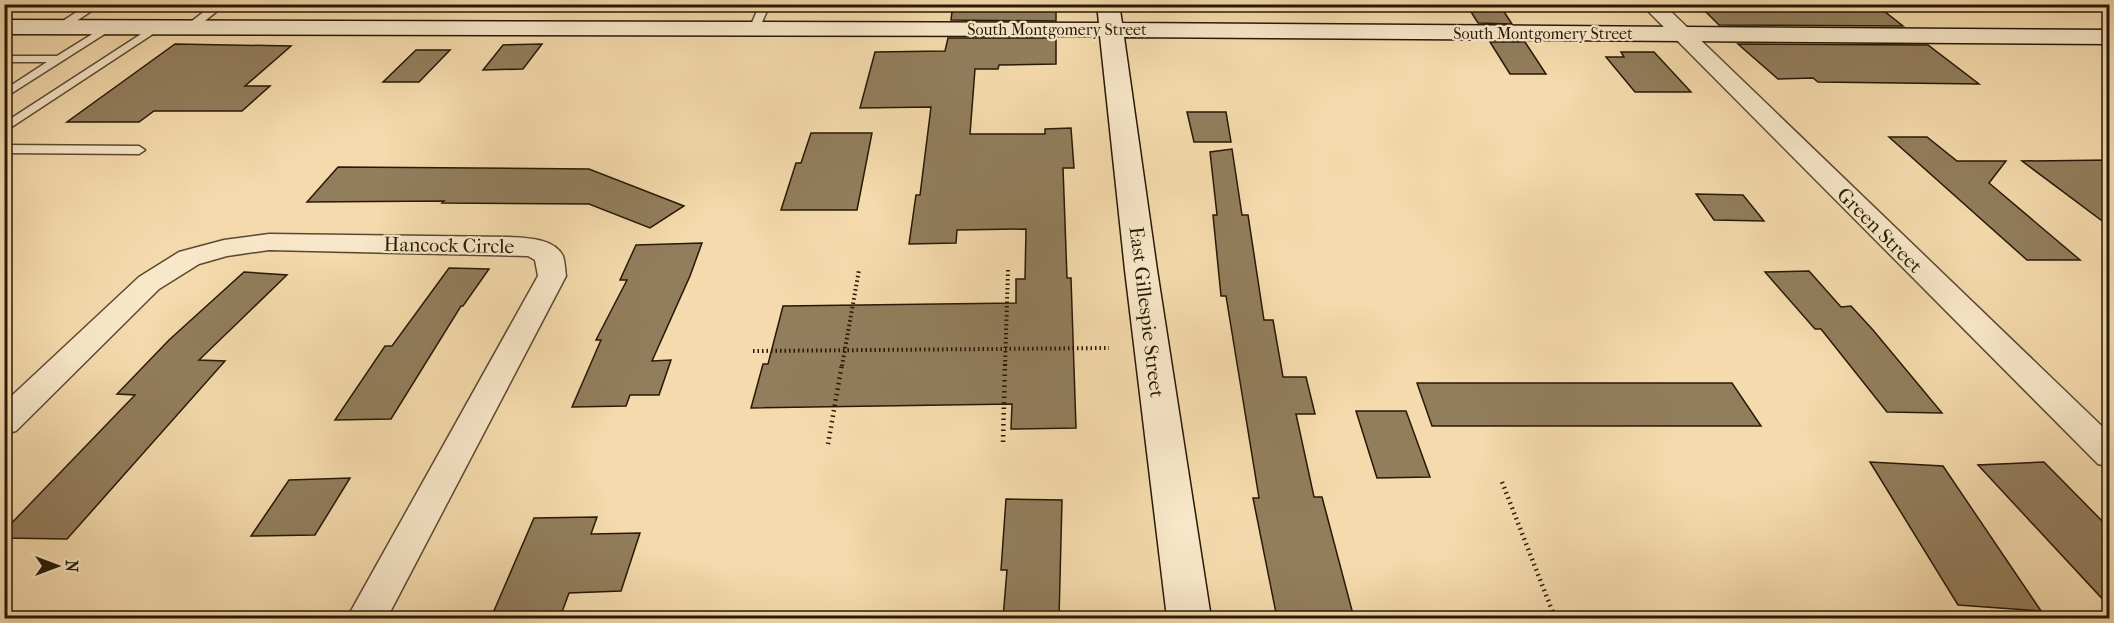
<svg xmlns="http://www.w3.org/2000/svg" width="2114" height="623" font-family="'IM FELL French Canon',serif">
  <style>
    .building { fill: #927d5c; stroke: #271906; stroke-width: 1.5 }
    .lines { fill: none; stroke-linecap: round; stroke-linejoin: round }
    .lane-casing { stroke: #5a4930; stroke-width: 3 }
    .street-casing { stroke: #5a4930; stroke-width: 3 }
    .secondary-casing { stroke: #271906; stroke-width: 3 }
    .path-far1 { stroke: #271906; stroke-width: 4; stroke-dasharray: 1.5 3; stroke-linecap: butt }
    .path { stroke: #271906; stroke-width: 4.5; stroke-dasharray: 1.5 4; stroke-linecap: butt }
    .lane { fill: #f8e7c9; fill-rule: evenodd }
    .street { fill: #f8e7c9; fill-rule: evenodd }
    .secondary { fill: #f8e7c9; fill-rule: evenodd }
    .labels { text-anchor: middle; stroke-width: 4.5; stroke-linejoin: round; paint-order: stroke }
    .far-street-label { font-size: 16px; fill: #271906; stroke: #f8e7c9 }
    .street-label { font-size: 20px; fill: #271906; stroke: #f8e7c9 }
  </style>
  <rect width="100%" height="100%" fill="#f4daac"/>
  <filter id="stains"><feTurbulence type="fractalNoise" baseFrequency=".00333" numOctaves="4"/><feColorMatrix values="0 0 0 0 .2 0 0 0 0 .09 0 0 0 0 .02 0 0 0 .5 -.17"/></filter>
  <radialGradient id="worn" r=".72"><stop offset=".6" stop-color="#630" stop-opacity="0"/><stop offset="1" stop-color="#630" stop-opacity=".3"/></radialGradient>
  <g class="building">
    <polygon points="953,4 1056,4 1056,21 951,20"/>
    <polygon points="1466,4 1499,4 1512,24 1478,23"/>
    <polygon points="1698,4 1875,4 1903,26 1719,25"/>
    <polygon points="948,38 1056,38 1056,64 999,65 998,69 975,69 970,134 1045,134 1045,129 1071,128 1074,168 1063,168 1067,278 1071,278 1076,428 1011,429 1012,404 751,408 763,364 768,364 783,306 1016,303 1016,279 1025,279 1026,229 957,230 956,243 909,244 916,195 920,195 931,107 860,108 875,52 945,51"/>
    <polygon points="1490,42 1525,42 1546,74 1510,74"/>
    <polygon points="175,44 291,46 245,86 270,86 242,111 154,111 139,122 67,122"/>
    <polygon points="542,44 523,69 483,70 503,45"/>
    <polygon points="1738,44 1928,45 1979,84 1818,82 1813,78 1778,79"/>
    <polygon points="416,50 450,50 419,82 383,82"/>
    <polygon points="1621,52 1654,52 1691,92 1635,92 1606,57 1624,57"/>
    <polygon points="1187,112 1226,112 1231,142 1194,142"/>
    <polygon points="811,133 872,133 857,210 781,210 796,163 801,163"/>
    <polygon points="1889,137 1927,137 1957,161 2006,161 1989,183 2080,260 2027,260"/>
    <polygon points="1232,149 1242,215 1248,215 1264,320 1273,320 1283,377 1306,377 1315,414 1296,414 1314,497 1322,497 1354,618 1277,618 1253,498 1259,498 1226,296 1221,296 1213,215 1217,215 1210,152"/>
    <polygon points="2109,160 2109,226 2022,161"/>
    <polygon points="338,167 589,169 684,206 650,228 589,204 442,203 444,201 307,202"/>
    <polygon points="1696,194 1743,195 1764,221 1714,220"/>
    <polygon points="702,243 690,276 652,361 671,360 659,395 630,395 626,406 572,407 601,340 596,340 627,280 620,280 636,245"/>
    <polygon points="449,268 489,269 463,306 461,306 391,419 335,420 385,346 392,346"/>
    <polygon points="1809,271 1841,307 1851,306 1873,330 1942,413 1887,412 1821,329 1815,329 1765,272"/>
    <polygon points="244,272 287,275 199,360 225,361 67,539 4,538 4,531 135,395 117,394 169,340"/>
    <polygon points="1417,383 1732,383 1761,426 1432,426"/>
    <polygon points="1356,411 1406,411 1430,477 1377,478"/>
    <polygon points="1870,462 1943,466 2041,611 1958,605"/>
    <polygon points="2044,462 2109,528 2109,606 1978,465"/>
    <polygon points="350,478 315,535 251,536 289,480"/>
    <polygon points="1006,499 1062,500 1059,618 1003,618 1007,570 1001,570"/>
    <polygon points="597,517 591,534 640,533 621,591 569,593 562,612 493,613 534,518"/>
  </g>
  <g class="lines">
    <defs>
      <g id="lane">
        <polygon points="89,4 102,4 66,28 58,28 58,24"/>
        <polygon points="214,4 226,4 196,28 188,28 188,24"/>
        <polygon points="760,4 770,4 759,29 751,29 750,27"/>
        <polygon points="110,23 115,26 114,28 4,98 4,90 47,62 4,62 4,56 57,56"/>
        <polygon points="158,23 163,26 162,28 4,132 4,123"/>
        <polygon points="4,145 139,146 145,150 139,154 4,153"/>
      </g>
      <g id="street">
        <polygon points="1641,4 1663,4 2110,434 2110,467 2098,464"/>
        <path d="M269,234L509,237C526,238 554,238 563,256C565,262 565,270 566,276L387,618H347L538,276L535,260L528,256L269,250L227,256L199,264L159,289L16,431L4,434V403L139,277L179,252L224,240Z"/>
      </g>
      <polygon id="secondary" points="1097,4 1119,4 1122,23 2110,30 2110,44 1124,37 1157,270 1211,618 1167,618 1125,270 1100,36 4,34 4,20 1099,23"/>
    </defs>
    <use href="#lane" class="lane-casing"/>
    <use href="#street" class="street-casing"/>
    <use href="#secondary" class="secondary-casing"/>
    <g class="path-far1">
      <polyline points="753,351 1109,348"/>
      <polyline points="842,366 859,270"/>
      <polyline points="1005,366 1008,270"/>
    </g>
    <g class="path">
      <polyline points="1003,442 1005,364"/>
      <polyline points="828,444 842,364"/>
      <polyline points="1502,482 1555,618"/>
    </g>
    <use href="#lane" class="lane"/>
    <use href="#street" class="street"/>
    <use href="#secondary" class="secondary"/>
  </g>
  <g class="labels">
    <g class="far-street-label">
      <text x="1057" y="35">South Montgomery Street</text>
      <text x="1543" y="39">South Montgomery Street</text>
    </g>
    <g class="street-label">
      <text transform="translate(1880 230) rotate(45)" y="7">Green Street</text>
      <text transform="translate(449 245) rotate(1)" y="7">Hancock Circle</text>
      <text transform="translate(1147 312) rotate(83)" y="7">East Gillespie Street</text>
    </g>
  </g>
  <rect width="2114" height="623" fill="none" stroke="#f4daac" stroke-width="24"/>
  <rect x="6" y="6" width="2102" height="611" fill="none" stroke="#271906" stroke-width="3"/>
  <rect x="12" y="12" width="2090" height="599" fill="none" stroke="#271906" stroke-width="1.5"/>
  <g transform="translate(57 566) rotate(90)" stroke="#f8e7c9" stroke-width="4.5" paint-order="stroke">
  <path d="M0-4.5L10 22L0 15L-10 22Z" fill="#271906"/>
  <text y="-9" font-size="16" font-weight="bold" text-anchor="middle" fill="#271906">N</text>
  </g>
  <rect width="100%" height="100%" filter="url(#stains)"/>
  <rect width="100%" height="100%" fill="url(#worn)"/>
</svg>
